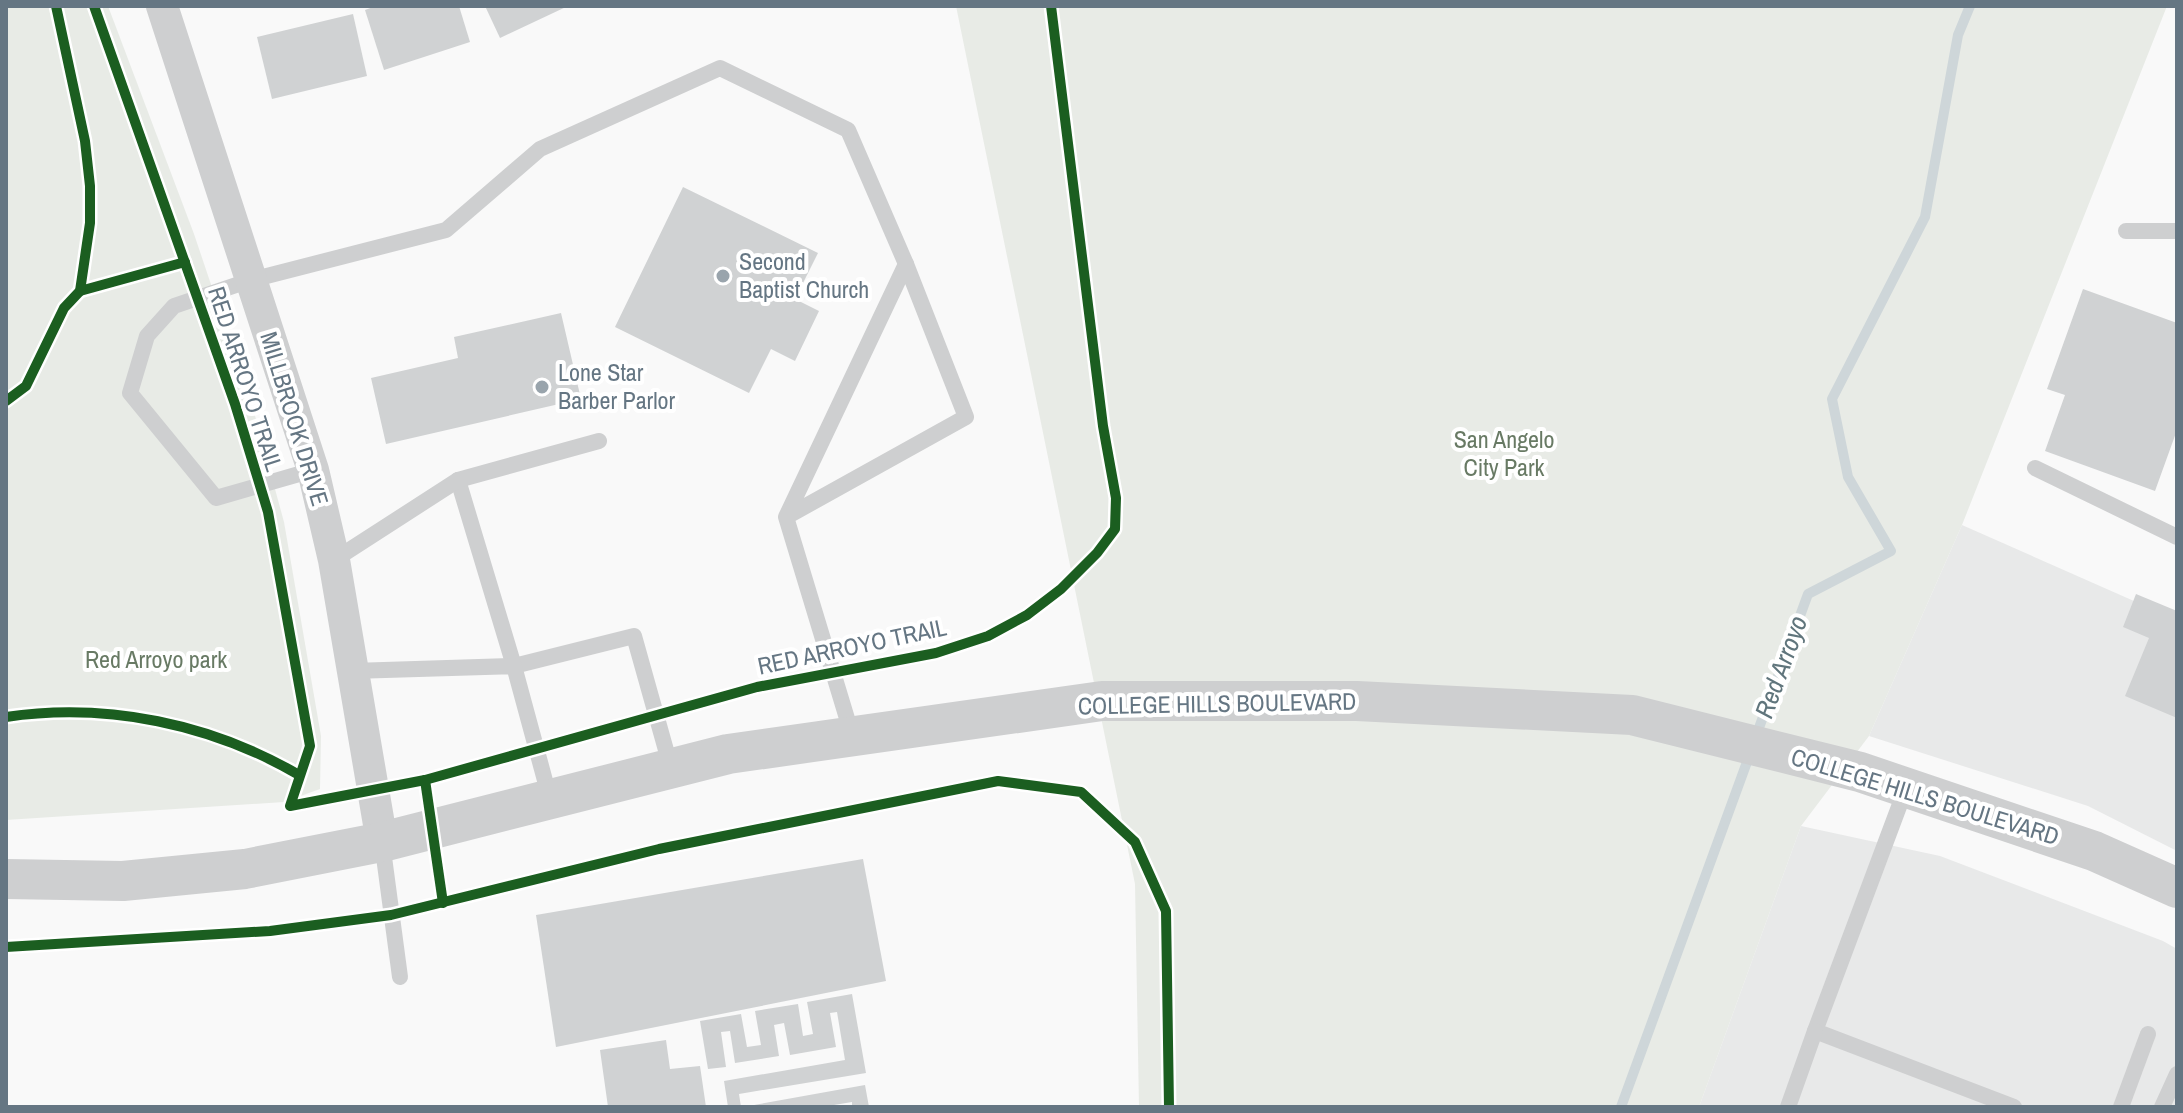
<svg xmlns="http://www.w3.org/2000/svg" width="2183" height="1113" font-family="'Archivo Narrow',sans-serif">
  <style>
    .built { fill: #e8e9e9 }
    .green { fill: #e8ebe6 }
    .lines { fill: none; stroke-linecap: round; stroke-linejoin: round }
    .stream { stroke: #ced6d9; stroke-width: 10 }
    .building { fill: #d0d2d3 }
    .service { stroke: #cecfd0; stroke-width: 16 }
    .minor { stroke: #cecfd0; stroke-width: 32 }
    .tertiary { stroke: #cecfd0; stroke-width: 40 }
    .cycleway-casing { stroke: #fff; stroke-width: 15 }
    .cycleway { stroke: #1b5e20; stroke-width: 10 }
    .poi-dot { fill: #99a4ac; stroke: #fff; stroke-width: 3 }
    .labels { text-anchor: middle; stroke-width: 8; stroke-linejoin: round; paint-order: stroke }
    .poi-label { font-size: 24px; fill: #657683; stroke: #fff; text-anchor: start }
    .street-label { font-size: 24px; fill: #657683; stroke: #fff }
    .park-label { font-size: 24px; fill: #687a64; stroke: #fff }
    .water-label { font-size: 26px; font-style: italic; fill: #60757c; stroke: #fff }
  </style>
  <rect width="100%" height="100%" fill="#f9f9f9"/>
  <g class="built">
    <polygon points="1962,525 2177,620 2177,851 2088,806 1869,736"/>
    <polygon points="1801,826 1940,856 2163,941 2177,949 2177,1107 1699,1107"/>
  </g>
  <g class="green">
    <polygon points="6,6 108,6 194,234 254,412 284,522 321,736 320,789 284,802 6,820"/>
    <polygon points="956,6 2167,6 1962,525 1869,736 1801,826 1699,1107 1139,1107 1135,884"/>
  </g>
  <g class="lines">
    <g class="stream">
      <polyline points="1756,736 1808,594 1891,551 1848,477 1832,399 1925,217 1958,35 1970,6"/>
      <polyline points="1621,1107 1751,751"/>
    </g>
  </g>
  <g class="building">
    <polygon points="376,6 459,6 470,42 384,70 365,10"/>
    <polygon points="485,6 568,6 500,38"/>
    <polygon points="353,14 367,76 272,99 257,37"/>
    <polygon points="683,187 818,253 795,299 819,311 795,361 771,349 749,393 615,327"/>
    <polygon points="2083,289 2177,323 2177,430 2155,491 2045,451 2065,395 2047,389"/>
    <polygon points="561,313 581,399 386,444 371,378 458,358 454,337"/>
    <polygon points="2136,594 2177,611 2177,718 2125,696 2149,638 2123,627"/>
    <polygon points="863,859 886,981 556,1047 536,915"/>
    <polygon points="852,994 866,1073 739,1094 741,1107 728,1107 724,1081 845,1060 837,1012 830,1013 836,1047 790,1055 784,1023 774,1025 779,1056 735,1063 730,1031 721,1032 726,1067 708,1069 700,1021 741,1014 747,1047 761,1045 755,1011 798,1004 803,1036 813,1034 807,1002"/>
    <polygon points="666,1040 670,1069 700,1066 706,1107 608,1107 600,1050"/>
    <polygon points="865,1085 869,1107 852,1107 852,1102 822,1107 743,1107"/>
  </g>
  <g class="lines">
    <g class="service">
      <polyline points="2126,231 2177,231"/>
      <polyline points="2035,468 2177,537"/>
      <polyline points="313,470 216,498 130,393 147,336 174,306 251,280 446,230 540,149 720,68 848,130 906,264"/>
      <polyline points="458,480 514,666 634,636 671,768"/>
      <polyline points="786,517 906,264 966,417 786,517 852,735"/>
      <polyline points="334,560 458,480 599,441"/>
      <polyline points="352,671 514,666 550,799"/>
      <polyline points="1906,788 1815,1031 2014,1107"/>
      <polyline points="382,842 400,977"/>
      <polyline points="1788,1107 1815,1031"/>
      <polyline points="2121,1107 2148,1034"/>
      <polyline points="2162,1107 2177,1074"/>
    </g>
    <polyline class="minor" points="162,6 313,470 334,560 382,842"/>
    <polyline class="tertiary" points="6,879 123,881 245,869 382,842 728,754 1102,701 1357,701 1632,715 1860,772 2094,851 2177,888"/>
    <defs>
      <g id="cycleway">
        <polyline points="94,6 235,404 268,512 310,746 290,806 425,780 757,687 936,653 988,636 1027,615 1061,589 1097,553 1115,529 1116,498 1103,426 1051,6"/>
        <polyline points="80,291 185,262"/>
        <polyline points="6,401 26,386 64,308 80,291 90,223 90,186 85,141 56,6"/>
        <path d="M6,717C107,702 212,724 299,775"/>
        <polyline points="425,780 443,903"/>
        <polyline points="6,947 270,931 391,915 659,849 998,781 1081,792 1135,842 1166,911 1169,1107"/>
      </g>
    </defs>
    <use href="#cycleway" class="cycleway-casing"/>
    <use href="#cycleway" class="cycleway"/>
  </g>
  <g class="poi-dot">
    <circle cx="723" cy="276" r="8"/>
    <circle cx="542" cy="387" r="8"/>
  </g>
  <g class="labels">
    <g class="poi-label">
      <text x="739" y="270">Second<tspan x="739" dy="28">Baptist Church</tspan></text>
      <text x="558" y="381">Lone Star<tspan x="558" dy="28">Barber Parlor</tspan></text>
    </g>
    <g class="street-label">
      <text transform="translate(245 379) rotate(72)" y="8">RED ARROYO TRAIL</text>
      <text transform="translate(294 419) rotate(73)" y="8">MILLBROOK DRIVE</text>
      <text transform="translate(852 647) rotate(-12)" y="8">RED ARROYO TRAIL</text>
      <text transform="translate(1217 704) rotate(-1)" y="8">COLLEGE HILLS BOULEVARD</text>
      <text transform="translate(1925 797) rotate(17)" y="8">COLLEGE HILLS BOULEVARD</text>
    </g>
    <g class="park-label">
      <text x="1504" y="448">San Angelo<tspan x="1504" dy="28">City Park</tspan></text>
      <text x="156" y="668">Red Arroyo park</text>
    </g>
    <g class="water-label">
      <text transform="translate(1781 667) rotate(-70)" y="9">Red Arroyo</text>
    </g>
  </g>
  <rect width="2183" height="1113" fill="none" stroke="#657683" stroke-width="16"/>
</svg>
